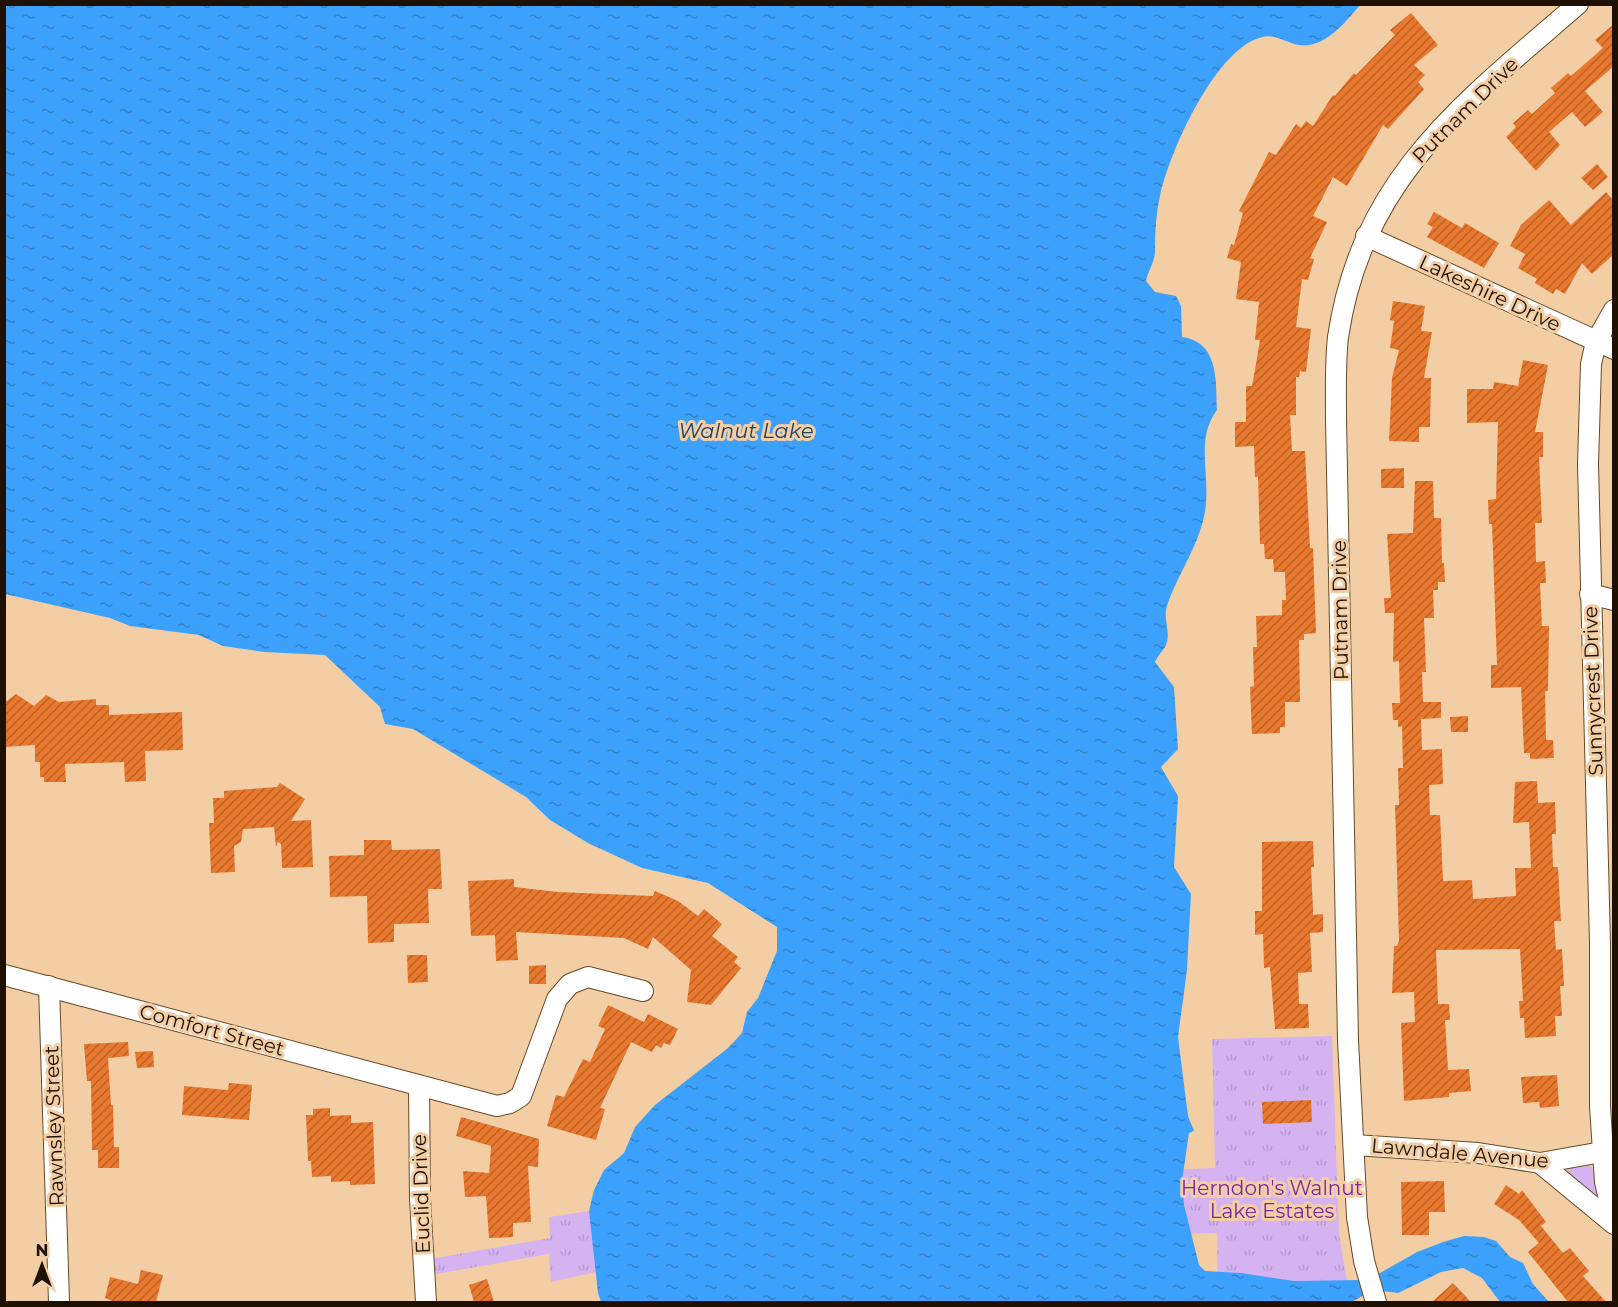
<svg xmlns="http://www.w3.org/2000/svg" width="1618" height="1307" font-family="Montserrat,sans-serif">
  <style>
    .grass { fill: #d5b3f1 }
    .park { fill: url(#park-tufts) }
    .water { fill: url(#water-ripples) }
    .building { fill: url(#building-hatch) }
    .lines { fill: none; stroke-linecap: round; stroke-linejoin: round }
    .minor-casing { stroke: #694a25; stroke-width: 22 }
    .minor { stroke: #fff; stroke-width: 20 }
    .labels { text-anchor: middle; stroke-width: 6; stroke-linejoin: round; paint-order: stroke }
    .street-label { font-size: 20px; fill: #1e1103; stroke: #f3cea5 }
    .park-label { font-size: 20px; fill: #7727a5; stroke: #f3cea5 }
    .water-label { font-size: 21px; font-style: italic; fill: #20466b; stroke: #f3cea5 }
  </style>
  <defs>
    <pattern id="park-tufts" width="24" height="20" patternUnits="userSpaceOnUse" patternTransform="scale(1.5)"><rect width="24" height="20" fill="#d5b3f1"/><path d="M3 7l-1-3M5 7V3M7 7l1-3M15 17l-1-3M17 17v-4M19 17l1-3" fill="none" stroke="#b699cd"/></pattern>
    <pattern id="water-ripples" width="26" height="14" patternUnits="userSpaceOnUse" patternTransform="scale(1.5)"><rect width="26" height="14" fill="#3ca1fc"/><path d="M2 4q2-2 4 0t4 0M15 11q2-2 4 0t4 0" fill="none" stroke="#3282ca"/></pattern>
    <pattern id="building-hatch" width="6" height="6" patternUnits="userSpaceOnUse" patternTransform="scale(1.5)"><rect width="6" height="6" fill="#e9782f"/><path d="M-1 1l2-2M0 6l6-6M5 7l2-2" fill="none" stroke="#bc6126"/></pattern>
  </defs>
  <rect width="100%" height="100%" fill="#f3cea5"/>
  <polygon class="grass" points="1589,1166 1592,1167 1598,1198 1566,1173 1567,1169"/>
  <g class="park">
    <polygon points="1332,1036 1339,1235 1349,1292 1218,1302 1217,1233 1136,1235 1135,1171 1215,1168 1212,1039"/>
    <polygon points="589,1211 596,1272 551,1282 549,1254 431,1275 430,1259 550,1238 549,1217"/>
  </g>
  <path class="water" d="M4,5H1360C1344,24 1322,52 1294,44C1281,40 1273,33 1259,38C1214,52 1169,153 1160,196C1156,214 1155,232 1155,251C1155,261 1148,271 1146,281L1155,292L1176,296L1181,306L1182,337C1219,342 1216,381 1217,410C1196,438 1209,470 1206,503C1203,541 1179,570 1167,606C1163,618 1170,630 1167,642C1165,650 1158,654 1155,662L1174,687L1178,749L1161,767L1178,796L1174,867L1191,894L1187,970L1178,1037L1188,1116L1194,1131L1189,1133L1182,1181L1184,1205L1199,1265L1205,1271L1241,1273L1294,1281L1360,1280L1373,1277L1417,1252L1443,1242L1464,1236L1484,1237L1496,1241L1510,1257L1523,1263L1533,1284L1549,1302H1500L1482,1278L1463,1268L1441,1272L1398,1293L1382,1291L1364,1295L1352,1302H601L598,1293L589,1211L594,1190L604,1170L624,1153L635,1127L655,1105L728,1048L742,1033L747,1012L758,998L777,951V927L708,883L642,868L588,843L550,820L526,797L413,729L385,724L380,707L325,655L264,652L223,646L199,635L130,626L110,618L5,594Z"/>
  <g class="building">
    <polygon points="1411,13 1438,45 1414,65 1425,75 1418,82 1424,89 1388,129 1383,125 1347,186 1333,177 1313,216 1327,222 1310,258 1314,259 1308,280 1302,279 1296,327 1311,329 1306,372 1300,371 1299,377 1296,377 1296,415 1290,415 1292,451 1305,451 1310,548 1313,548 1316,633 1304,634 1304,640 1299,640 1300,702 1285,702 1285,727 1280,727 1280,733 1252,734 1250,687 1254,686 1253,647 1257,647 1256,616 1282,615 1282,600 1286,600 1285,572 1274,572 1273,559 1265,559 1264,544 1260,544 1258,477 1255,477 1254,446 1235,447 1235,422 1246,422 1246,386 1252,386 1256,364 1260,340 1255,340 1259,302 1236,299 1241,262 1227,258 1231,244 1234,245 1243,213 1239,211 1269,152 1276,155 1296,124 1301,128 1306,121 1313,126 1333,95 1335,96 1354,73 1356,75 1395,35 1390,30"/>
    <polygon points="1614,24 1614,66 1585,91 1603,112 1585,127 1572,112 1549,132 1560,145 1536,171 1506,137 1516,127 1513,123 1528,110 1532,114 1555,93 1551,88 1568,73 1571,76 1603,48 1595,40"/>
    <polygon points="1597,164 1608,177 1593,190 1581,178"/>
    <polygon points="1606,192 1614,201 1614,254 1592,274 1582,263 1565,294 1556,289 1553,294 1535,283 1537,279 1518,268 1525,254 1510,246 1521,225 1549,200 1571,225"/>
    <polygon points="1434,212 1462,228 1465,223 1499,243 1484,268 1427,237 1433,227 1427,224"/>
    <polygon points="1393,301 1425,306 1421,331 1432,332 1424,378 1431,378 1430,427 1419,427 1419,442 1389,441 1392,378 1399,350 1390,348 1394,321 1390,320"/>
    <polygon points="1523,360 1548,365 1535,432 1543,432 1543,457 1539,457 1542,523 1535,523 1536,562 1545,561 1546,583 1540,583 1542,626 1549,626 1548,691 1545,691 1546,740 1553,740 1554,758 1530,759 1530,753 1524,753 1521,687 1491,688 1491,665 1497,665 1492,524 1489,524 1488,500 1496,499 1498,422 1467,423 1467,389 1493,389 1494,382 1518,386"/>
    <polygon points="1404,468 1404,488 1381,488 1381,469"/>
    <polygon points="1415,481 1433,481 1434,518 1441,518 1442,563 1444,563 1445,582 1438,582 1438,590 1433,590 1434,618 1424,618 1426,672 1422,672 1423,702 1441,702 1441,718 1421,719 1422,750 1442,749 1443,784 1429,785 1430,815 1440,815 1443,881 1472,880 1473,899 1516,896 1515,868 1531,868 1529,822 1513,823 1515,782 1537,781 1538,803 1555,802 1556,834 1552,834 1553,867 1558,867 1561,921 1554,921 1556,950 1562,949 1564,986 1560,986 1562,1016 1555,1016 1556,1036 1525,1038 1524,1018 1520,1018 1519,1001 1523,1001 1520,949 1436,950 1438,1004 1449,1004 1450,1020 1445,1020 1448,1070 1469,1069 1471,1091 1449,1093 1449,1097 1404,1101 1401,1023 1415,1022 1414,992 1392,993 1394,946 1397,946 1399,941 1395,805 1399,805 1398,768 1403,768 1402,726 1398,727 1398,720 1393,720 1392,703 1400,703 1399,661 1393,662 1394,613 1385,613 1384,598 1391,598 1387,534 1413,533"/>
    <polygon points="16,694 34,706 46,695 59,702 96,699 96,705 109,705 109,715 182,712 183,750 145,751 146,781 125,782 124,762 65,764 66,782 44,782 44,777 40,777 40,762 35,762 35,745 4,747 4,703"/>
    <polygon points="1468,716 1468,732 1451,732 1450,717"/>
    <polygon points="280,783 305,799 291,821 311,820 313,867 282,868 281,844 278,842 276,847 274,827 243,829 241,842 234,846 235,872 211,873 209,823 214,823 213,798 224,798 224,791 277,787"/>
    <polygon points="364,840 391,840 392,850 440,849 442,889 428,889 429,923 394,924 394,942 368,943 367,896 330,897 329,856 364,855"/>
    <polygon points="1313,841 1314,867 1311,867 1313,909 1313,915 1323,914 1323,932 1310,933 1312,972 1298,973 1299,1004 1308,1004 1309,1028 1275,1029 1270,967 1264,968 1263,934 1255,935 1255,911 1262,911 1262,842"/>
    <polygon points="514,879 514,887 558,892 653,896 655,891 678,901 698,916 704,909 722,924 712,936 738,957 734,962 741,968 711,1005 687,1002 691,970 653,937 648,949 624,938 516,932 518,960 496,961 495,935 471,936 468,881"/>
    <polygon points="407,955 427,955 428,982 408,983"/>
    <polygon points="546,965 546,984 529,984 529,966"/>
    <polygon points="608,1005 644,1022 648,1014 678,1029 670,1045 664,1043 661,1048 656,1045 652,1052 631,1042 600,1108 605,1109 596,1140 547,1126 556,1095 564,1097 583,1059 590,1062 605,1029 598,1026"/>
    <polygon points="128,1042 129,1056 108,1058 111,1105 113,1105 114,1147 119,1147 119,1168 98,1168 98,1150 92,1150 91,1081 87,1081 84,1044"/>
    <polygon points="153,1051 154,1067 137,1068 135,1052"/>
    <polygon points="1557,1075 1559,1106 1540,1108 1539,1102 1523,1103 1521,1077"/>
    <polygon points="229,1083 252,1085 249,1120 182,1115 184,1086 228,1090"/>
    <polygon points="1311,1100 1312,1122 1263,1124 1262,1102"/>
    <polygon points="330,1108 330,1116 351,1115 351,1123 373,1122 375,1184 350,1185 350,1181 331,1182 331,1176 312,1177 311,1161 308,1161 306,1115 313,1115 313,1109"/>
    <polygon points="461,1117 539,1139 538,1167 528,1166 531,1222 513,1223 513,1237 489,1238 486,1196 465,1197 463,1171 489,1173 491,1146 456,1136"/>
    <polygon points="1444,1181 1445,1212 1429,1212 1429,1235 1402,1235 1401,1182"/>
    <polygon points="1506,1185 1519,1194 1522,1190 1546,1222 1541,1226 1563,1253 1570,1248 1589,1271 1583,1276 1606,1302 1568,1302 1528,1252 1539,1243 1519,1220 1494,1204"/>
    <polygon points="141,1270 163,1275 156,1302 115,1302 105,1298 110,1277 138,1284"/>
    <polygon points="487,1279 494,1302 474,1302 469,1285"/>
    <polygon points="1453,1283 1471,1302 1432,1302"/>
  </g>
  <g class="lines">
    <defs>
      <g id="minor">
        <polyline points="1366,236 1614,349"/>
        <polyline points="1614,310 1596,342 1591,364 1588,464 1600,944 1600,1106 1605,1182 1614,1221"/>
        <polyline points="1590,594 1614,600"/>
        <polyline points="4,975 497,1106 510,1103 521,1096 557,999 570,984 588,977 643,991"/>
        <polyline points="49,986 59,1302"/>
        <polyline points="419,1086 420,1199 426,1302"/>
        <polyline points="1354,1145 1478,1153 1540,1163 1602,1152"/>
        <polyline points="1540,1163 1614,1224"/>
        <path d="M1376,1302L1364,1261L1357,1217L1348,1040L1336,419C1336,392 1335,364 1338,337C1362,177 1464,103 1578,4"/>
      </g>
    </defs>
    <use href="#minor" class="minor-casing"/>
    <use href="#minor" class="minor"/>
  </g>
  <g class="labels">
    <g class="street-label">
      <text transform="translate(1465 110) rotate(-45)" y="7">Putnam Drive</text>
      <text transform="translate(1490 293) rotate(25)" y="7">Lakeshire Drive</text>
      <text transform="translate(1340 610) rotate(-91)" y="7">Putnam Drive</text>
      <text transform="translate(1593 691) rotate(-92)" y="7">Sunnycrest Drive</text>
      <text transform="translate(212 1030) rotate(15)" y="7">Comfort Street</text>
      <text transform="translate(54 1126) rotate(-92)" y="7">Rawnsley Street</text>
      <text transform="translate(1460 1153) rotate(5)" y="7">Lawndale Avenue</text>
      <text transform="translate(421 1194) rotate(-92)" y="7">Euclid Drive</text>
    </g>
    <g class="park-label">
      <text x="1272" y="1195">Herndon's Walnut<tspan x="1272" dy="23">Lake Estates</tspan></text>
    </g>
    <g class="water-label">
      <text x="746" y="438">Walnut Lake</text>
    </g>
  </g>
  <rect width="1618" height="1307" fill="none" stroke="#1e1103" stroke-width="12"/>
  <g transform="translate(42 1265)" stroke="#f3cea5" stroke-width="4.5" paint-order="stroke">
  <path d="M0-4.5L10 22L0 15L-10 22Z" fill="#1e1103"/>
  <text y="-9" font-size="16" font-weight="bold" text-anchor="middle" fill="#1e1103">N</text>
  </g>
</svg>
